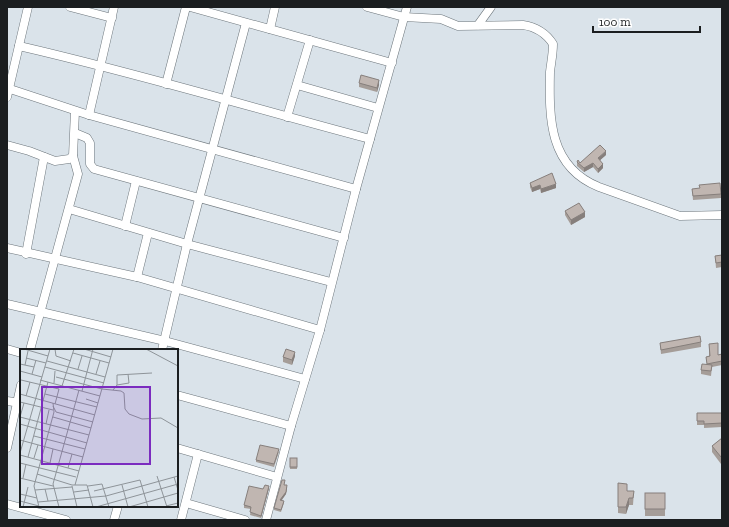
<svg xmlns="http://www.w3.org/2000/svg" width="729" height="527" font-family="'Zilla Slab',serif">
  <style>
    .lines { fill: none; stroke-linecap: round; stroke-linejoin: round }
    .street-casing { stroke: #6d767c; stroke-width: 9 }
    .street { stroke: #fff; stroke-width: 8 }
    .wall { fill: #a59d98 }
    .shaded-wall { fill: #867f7c }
    .building { fill: #c0b6b1; stroke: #867f7c }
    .inset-road { fill: none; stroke: #8e9499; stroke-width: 1 }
    .view { fill: #7b2cbf; fill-opacity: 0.15; stroke: #7b2cbf; stroke-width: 2 }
    .inset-edge { fill: none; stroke: #1b1e20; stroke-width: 2 }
  </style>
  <rect width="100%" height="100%" fill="#dae3ea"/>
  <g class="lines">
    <defs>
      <g id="street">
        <polyline points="70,7 112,18"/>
        <polyline points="190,7 392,63"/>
        <path d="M367,7L404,17L441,19L458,26L523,25C536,27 546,33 553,44C553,54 551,63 550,72C549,119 549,167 599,187L680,216L722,215"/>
        <polyline points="478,25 491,7"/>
        <polyline points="270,29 275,7"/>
        <path d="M19,46C137,73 253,108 370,139"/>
        <polyline points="166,84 186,7"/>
        <polyline points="297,85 378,108"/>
        <polyline points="7,88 89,115 356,189"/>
        <polyline points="7,97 28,7"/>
        <polyline points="89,115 114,7"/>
        <polyline points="287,117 310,40"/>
        <polyline points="75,133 87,138 90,143 90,164 94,169 344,238"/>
        <polyline points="7,145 29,151 55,161 69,159 73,156"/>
        <polyline points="69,209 187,244 331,282"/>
        <polyline points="125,226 136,181"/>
        <polyline points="7,248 137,277 320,330"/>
        <polyline points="26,254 44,157"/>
        <polyline points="137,277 148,233"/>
        <polyline points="7,304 165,341 305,379"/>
        <polyline points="7,349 21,353"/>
        <polyline points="30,350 78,174 73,156 75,111"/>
        <polyline points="162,350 187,244 246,23"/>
        <polyline points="177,395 291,426"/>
        <polyline points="7,401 21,403"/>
        <polyline points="7,448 21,385"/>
        <polyline points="177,448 277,477"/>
        <polyline points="186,503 245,520"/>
        <polyline points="7,504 66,520"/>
        <polyline points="114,520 118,506"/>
        <polyline points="181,520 198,454"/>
        <polyline points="266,520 291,426 320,330 356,189 407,7"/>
      </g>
    </defs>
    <use href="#street" class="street-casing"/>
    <use href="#street" class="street"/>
  </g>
  <g class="wall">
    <polygon points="359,83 379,85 377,92 359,87"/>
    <polygon points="606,155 600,160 603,168 598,173 593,167 584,172 577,166 577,162 580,163"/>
    <polygon points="530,183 556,188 541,193 540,189 532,192 530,187"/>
    <polygon points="692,189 721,194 721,198 693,200"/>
    <polygon points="565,211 585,217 571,225 565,215"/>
    <polygon points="722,255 722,267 716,268 715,256"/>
    <polygon points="701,342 701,347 661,354 660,343"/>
    <polygon points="709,344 718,355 722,354 722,365 712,367 711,376 701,374 701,370 707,364 706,357 709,356"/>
    <polygon points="295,356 292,365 283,362 283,357"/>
    <polygon points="697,413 722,413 722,427 704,428 704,425 697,425"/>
    <polygon points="722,438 721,464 712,452 712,446"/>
    <polygon points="279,452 274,467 256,462 256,460"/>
    <rect x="290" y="458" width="7" height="11"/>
    <polygon points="618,483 627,491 634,491 633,505 629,505 626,514 618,513"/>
    <polygon points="284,485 287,488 286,494 282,500 284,503 281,512 274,510 274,508"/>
    <polygon points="269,488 261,518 250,515 251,509 244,508 244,505 263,489"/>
    <rect x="645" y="493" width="20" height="23"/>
  </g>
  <g class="shaded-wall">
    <polygon points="379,80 379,85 377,92 377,88"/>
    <polygon points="606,151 606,155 598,162 598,158"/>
    <polygon points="593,163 593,167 584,172 584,168"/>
    <polygon points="603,164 603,168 598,173 598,169"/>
    <polygon points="556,184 556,188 541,193 541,189"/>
    <polygon points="540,185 540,189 532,192 532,188"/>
    <polygon points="585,212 585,217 571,225 571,220"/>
    <polygon points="295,352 295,356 292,365 292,360"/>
    <polygon points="287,485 286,494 280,502 280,500"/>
    <polygon points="269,486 269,488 261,518 261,516"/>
    <polygon points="629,498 629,505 626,514 626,507"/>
  </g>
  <g class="building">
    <polygon points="361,75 379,80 377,88 359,83"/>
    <polygon points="600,145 606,151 598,158 603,164 598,169 593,163 584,168 577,162 578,160 580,163"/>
    <polygon points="552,173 556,184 541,189 540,185 532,188 530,183"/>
    <polygon points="720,183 721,194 693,196 692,189 700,188 699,185"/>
    <polygon points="579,203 585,212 571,220 565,211"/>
    <polygon points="722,255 722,262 716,263 715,256"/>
    <polygon points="700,336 701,342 661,350 660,343"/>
    <polygon points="718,343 718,355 722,354 722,361 707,364 706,357 710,356 709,344"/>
    <polygon points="286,349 295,352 292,360 283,357"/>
    <polygon points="702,364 712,365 711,371 701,370"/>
    <polygon points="697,413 722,413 722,423 704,424 704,421 697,421"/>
    <polygon points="722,438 722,457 721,457 712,446"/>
    <polygon points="260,445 279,449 274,464 256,460"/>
    <rect x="290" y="458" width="7" height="9"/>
    <polygon points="282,480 285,480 284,485 287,485 286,492 280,500 284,501 281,510 274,508"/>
    <polygon points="618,483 627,484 627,491 634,491 633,498 629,498 626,507 618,507"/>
    <polygon points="265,485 269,486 261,516 250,512 251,507 244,505 249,486 263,489"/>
    <rect x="645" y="493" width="20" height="16"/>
  </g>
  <g transform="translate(20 349)">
    <rect width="158" height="158" fill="#dae3ea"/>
    <path class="inset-road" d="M4,0L28,7M35,0L36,7L51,12M64,0L91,8M126,0L158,17M53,4L89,14M6,9L26,14M27,12L85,28M0,15L14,18M5,16L8,2M25,18L84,34M58,20L62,7M0,22L22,28M12,25L16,11M76,25L80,12M36,28L82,40L101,42L104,44L105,60L109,65L122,70L141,69L158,79M1,31L39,40M20,31L80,47M34,34L35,22M97,36L109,34L108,25M42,37L54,0M93,41L97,36V26L132,24M62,42L73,0M0,45L75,66M25,45L77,58M6,47L10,33M66,50L78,54M0,53L33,61M35,55L39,40M33,57L36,63L73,73M0,68L69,86M0,68L4,54M33,68L71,79M0,75L67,94M26,75L29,61M14,87L65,100M0,91L63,108M0,104L30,0M0,106L59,122M8,108L28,33M14,109L18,96M0,114L56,128M30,114L33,100M48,119L52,105M17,125L52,136H67L73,158M137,127L147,158M154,128L158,141M0,129L33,137M3,129L6,115M55,136L93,0M102,136L108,158M52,137L57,158M68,137L82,135L89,158M25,140L28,152M15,141L52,138M74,142L120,131L128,158M54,143L69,141M0,145L17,149M0,152L19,157M18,153L86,147L158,127M146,157L158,154M3,158L8,138M19,158L14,137L34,63L33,54M39,158L33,135L59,41M76,158L158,135M109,158L158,144"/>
    <path class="view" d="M22,38H130V115H22Z"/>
    <rect width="158" height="158" class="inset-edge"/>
  </g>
  <rect width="729" height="527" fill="none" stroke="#1b1e20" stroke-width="16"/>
  <path d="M593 26v6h107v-6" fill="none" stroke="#1b1e20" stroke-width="2"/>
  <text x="599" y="26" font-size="12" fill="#1b1e20" stroke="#ffffff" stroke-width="3" paint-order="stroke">100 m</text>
</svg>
